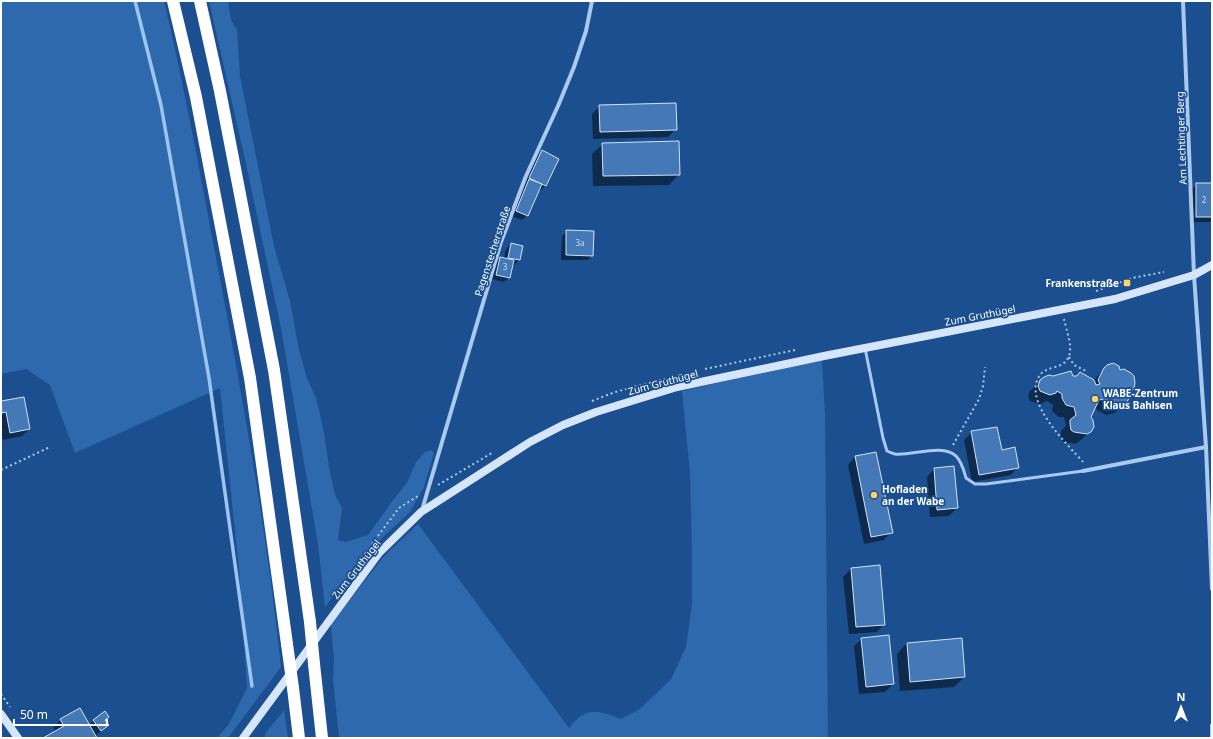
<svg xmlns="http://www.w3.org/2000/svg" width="1213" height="739" font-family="'Noto Sans',sans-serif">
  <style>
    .green { fill: #2e69ad }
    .shadow { fill: #0007 }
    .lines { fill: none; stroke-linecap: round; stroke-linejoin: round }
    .stream { stroke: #9cc4f0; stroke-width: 3.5 }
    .building { fill: #4478b7; stroke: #cfe3fa }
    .path { stroke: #a9c9ee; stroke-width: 2; stroke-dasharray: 2 3; stroke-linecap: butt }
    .lane { stroke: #a9c9ee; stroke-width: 3 }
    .street { stroke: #a9c9ee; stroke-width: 4 }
    .secondary { stroke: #d6e6fa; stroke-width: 8 }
    .highway { stroke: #fff; stroke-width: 12 }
    .highway-bridge { stroke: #fff; stroke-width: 12 }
    .poi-dot { fill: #ffd166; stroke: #1b4f8f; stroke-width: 1.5 }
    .labels { text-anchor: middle; stroke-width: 3.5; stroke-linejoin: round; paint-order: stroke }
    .number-label { font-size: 8px; fill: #d0dded }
    .street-label { font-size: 10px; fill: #fff; stroke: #1b4f8f }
    .poi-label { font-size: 10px; font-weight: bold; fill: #fff; stroke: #1b4f8f; text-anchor: start }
  </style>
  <rect width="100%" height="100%" fill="#1b4f8f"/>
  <g class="green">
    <path d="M1,1H164C185,89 201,179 218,268C243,400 267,533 281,667L228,738H217L229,724L247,688L239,569L220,388L75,453L50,385L26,369L1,374Z"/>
    <polygon points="209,1 228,1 231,20 237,30 240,76 274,246 290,301 299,350 307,378 316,398 323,427 329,467 335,495 342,508 338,540 346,542 368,535 394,499 407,483 416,462 425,452 431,450 434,453 424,487 410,512 385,535 366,555 325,607 318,544 281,328 244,155"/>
    <path d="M822,360L825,414L828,738H339L333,679L334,661L331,624L385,555L418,524L569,728C586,706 597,710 621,719L640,709L671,679L686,647L692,604V549L690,473L682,391Z"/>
    <polygon points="284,710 288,738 265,738 265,734"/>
  </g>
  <g class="shadow">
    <polygon points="600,106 676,129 668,137 593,139 592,114"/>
    <polygon points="603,144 679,174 669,185 593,186 592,154"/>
    <polygon points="1212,145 1212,169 1211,169 1211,147"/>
    <polygon points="542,152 558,159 545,186 540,191 538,190 527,215 522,220 512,216 524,184 538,156"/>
    <polygon points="1197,184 1212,184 1212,219 1210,222 1192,222 1192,189"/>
    <polygon points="567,231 592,255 588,260 561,260 562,236"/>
    <polygon points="511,244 522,247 519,260 514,265 512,264 509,277 504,282 492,279 496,263 500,258 504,258 506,249"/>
    <polygon points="1108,366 1120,372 1133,388 1127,394 1125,403 1115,413 1106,415 1094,408 1090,417 1090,432 1076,444 1064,442 1061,440 1061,431 1066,426 1064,417 1059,417 1053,412 1052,409 1053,405 1047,401 1040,404 1030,401 1028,396 1030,391 1044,378 1072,377 1094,380"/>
    <polygon points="23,398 29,429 22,436 3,440 1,432 1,402"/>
    <polygon points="972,432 1001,451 1018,467 1011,475 972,482 964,440"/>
    <polygon points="855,457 891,532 884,540 864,544 848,465"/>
    <polygon points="934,469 957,508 949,516 930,517 927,477"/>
    <polygon points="879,566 884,624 877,632 849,634 843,577 851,569"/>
    <polygon points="862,639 893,684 885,692 859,694 854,646"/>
    <polygon points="961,639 964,677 954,687 900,691 897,654 907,643"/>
    <polygon points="108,717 105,721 108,725 95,736 95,738 46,738 56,732 53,728 61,720 88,726 94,720"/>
  </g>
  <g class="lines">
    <polyline class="stream" points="135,1 161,105 209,378 252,686"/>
  </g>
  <g class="building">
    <polygon points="676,103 677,130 600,132 599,105"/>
    <polygon points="679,141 680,175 603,176 602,143"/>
    <polygon points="542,150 559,159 546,186 529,178"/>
    <polygon points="529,179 542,184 528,216 516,211"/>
    <rect x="1196" y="183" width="16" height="34"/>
    <polygon points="566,230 594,231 593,256 566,255"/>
    <polygon points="511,243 523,246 520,260 508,258"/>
    <polygon points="500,257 514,260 510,278 496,275"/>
    <polygon points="1113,363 1119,366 1120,370 1124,369 1131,373 1134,376 1135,383 1134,389 1128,393 1129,398 1126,404 1117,405 1105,399 1099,400 1091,417 1093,420 1094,427 1091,432 1087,434 1074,432 1071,430 1070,424 1070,420 1076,415 1074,407 1066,405 1062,398 1062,394 1057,391 1056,393 1050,395 1040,391 1038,386 1040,380 1044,377 1049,375 1053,376 1071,371 1073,376 1077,376 1080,372 1094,380 1096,385 1100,384 1098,380 1104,368 1107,365"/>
    <polygon points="24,397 30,429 10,433 6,412 2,413 1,401"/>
    <polygon points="997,427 1002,450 1015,447 1019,468 979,475 971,431"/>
    <polygon points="876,452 893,533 871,537 855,456"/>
    <polygon points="954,466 958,508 937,510 934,468"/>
    <polygon points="880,565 885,625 856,627 851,568"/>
    <polygon points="889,635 894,684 866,687 861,638"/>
    <polygon points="962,638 965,677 910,682 907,643"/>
    <polygon points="80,708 97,738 43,738 64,726 60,719"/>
    <polygon points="105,711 109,717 105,720 109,725 101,731 93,720"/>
  </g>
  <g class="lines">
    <g class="path">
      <polyline points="1096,291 1132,278 1164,272"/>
      <path d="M1064,319C1066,330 1074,348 1068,358C1063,369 1046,366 1040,375C1021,401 1068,445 1084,463"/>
      <polyline points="1069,357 1074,365 1088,372"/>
      <polyline points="705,369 795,350"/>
      <polyline points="592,401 615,392 672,377"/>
      <polyline points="953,445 979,399 983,386 985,367"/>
      <polyline points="1,470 50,447"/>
      <polyline points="438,485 492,453"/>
      <polyline points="372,544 399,508 418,496"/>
      <polyline points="1,694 10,707"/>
    </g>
    <path class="lane" d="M865,348L883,438L887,451C889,452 892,453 895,454C912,456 943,443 956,456C962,462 964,471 966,478L975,484H986L1083,471"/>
    <g class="street">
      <polyline points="1183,1 1194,275 1206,447 1212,589"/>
      <polyline points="1083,471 1206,447"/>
      <polyline points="422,510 501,242 526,176 558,106 574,67 586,31 592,1"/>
      <polyline points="1212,738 1212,725"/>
    </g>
    <g class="secondary">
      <polyline points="1,714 18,738"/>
      <polyline points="243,738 379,553 421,512 530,442 563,425 596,412 677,387 824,356 1115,299 1194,275 1212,265"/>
    </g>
    <g class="highway">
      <polyline points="173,1 196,97 250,378 287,644"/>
      <polyline points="200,1 220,91 274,370 310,622"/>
      <polyline points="314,664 322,738"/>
      <polyline points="293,688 299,738"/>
    </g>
    <g class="highway-bridge">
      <polyline points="310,622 314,664"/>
      <polyline points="287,644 293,688"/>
    </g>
  </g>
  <g class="poi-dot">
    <rect x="1123" y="279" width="8" height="8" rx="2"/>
    <circle cx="1095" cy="399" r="4"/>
    <circle cx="874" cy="495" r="4"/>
  </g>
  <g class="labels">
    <g class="number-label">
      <text x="1204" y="203">2</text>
      <text x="580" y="246">3a</text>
      <text x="505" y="270">3</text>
    </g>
    <g class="street-label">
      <text transform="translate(1181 138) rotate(-92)" y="4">Am Lechtinger Berg</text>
      <text transform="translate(492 251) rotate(-72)" y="4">Pagenstecherstraße</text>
      <text transform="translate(980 315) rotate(-11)" y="4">Zum Gruthügel</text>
      <text transform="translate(663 382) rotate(-15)" y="4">Zum Gruthügel</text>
      <text transform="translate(356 569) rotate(-52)" y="4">Zum Gruthügel</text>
    </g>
    <g class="poi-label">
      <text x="1119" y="287" text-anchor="end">Frankenstraße</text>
      <text x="1103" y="397">WABE-Zentrum<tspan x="1103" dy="12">Klaus Bahlsen</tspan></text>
      <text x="882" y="493">Hofladen<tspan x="882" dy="12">an der Wabe</tspan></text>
    </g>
  </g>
  <rect width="1213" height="739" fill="none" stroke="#ffffff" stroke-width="4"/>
  <g transform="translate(1181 707)" stroke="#1b4f8f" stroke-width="3" paint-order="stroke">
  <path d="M0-3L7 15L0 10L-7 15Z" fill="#ffffff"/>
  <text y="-6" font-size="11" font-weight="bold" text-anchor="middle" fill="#ffffff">N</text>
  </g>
  <path d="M14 719v6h93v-6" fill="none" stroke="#ffffff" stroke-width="2"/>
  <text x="20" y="719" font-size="12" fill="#ffffff" stroke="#1b4f8f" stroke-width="3" paint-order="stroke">50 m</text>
</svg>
